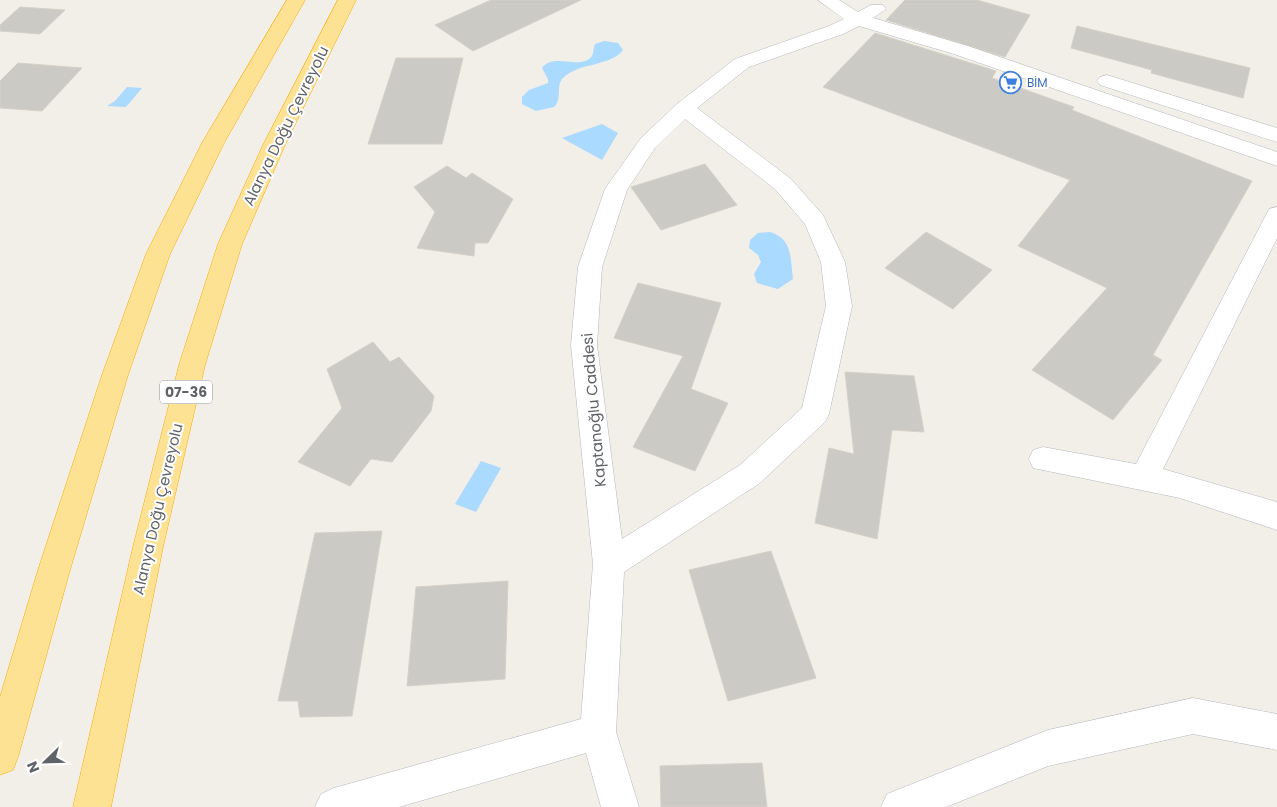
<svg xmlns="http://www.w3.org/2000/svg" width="1277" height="807" font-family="Poppins,sans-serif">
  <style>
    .water { fill: #aadaff }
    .building { fill: #cccac5; stroke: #d6d1c6 }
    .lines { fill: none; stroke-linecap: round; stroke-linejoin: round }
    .minor-casing { stroke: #b5b8bc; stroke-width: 1 }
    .highway-casing { stroke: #f9ab00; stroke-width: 1 }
    .minor { fill: #fff; fill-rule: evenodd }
    .highway { fill: #fde293; fill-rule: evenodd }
    .labels { text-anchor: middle; stroke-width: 4; stroke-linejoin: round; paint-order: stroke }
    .far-shop-label { font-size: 12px; fill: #366cbe; stroke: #fff; text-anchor: start }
    .shield { fill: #fff; stroke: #8f9295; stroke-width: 1 }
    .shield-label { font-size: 14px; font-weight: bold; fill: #5f6368 }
    .street-label { font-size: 15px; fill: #5f6368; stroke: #fff }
  </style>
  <rect width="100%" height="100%" fill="#f1efe8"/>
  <g class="water">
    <path d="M604,41L618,43L623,50C610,67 579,62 563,78C555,86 563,99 554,107L536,111L522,104V97L529,90L548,83V79L542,68C554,52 581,71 592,56C594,52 593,48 595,44Z"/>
    <polygon points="127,87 142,88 126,107 107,106 115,101"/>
    <polygon points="602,124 618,133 602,160 562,138"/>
    <path d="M770,232C793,239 790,258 793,279L778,289L757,283L754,274L761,262L758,255L749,248L750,240L758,233Z"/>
    <polygon points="481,461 501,468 476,512 455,504"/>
  </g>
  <g class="building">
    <polygon points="491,0 581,0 473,51 435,25"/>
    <polygon points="905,0 977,0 1030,15 1005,57 886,20"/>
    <polygon points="20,7 65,10 40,34 0,31 0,25"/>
    <polygon points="1077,26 1250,68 1243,98 1151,73 1152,70 1071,48"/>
    <polygon points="875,33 996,71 992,78 1074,107 1072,110 1252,181 1153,355 1162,360 1113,420 1032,370 1107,288 1018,246 1070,180 823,87"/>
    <polygon points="396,58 463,58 442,144 368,144"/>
    <polygon points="18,63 82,68 42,111 0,108 0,81"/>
    <polygon points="705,164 737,205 661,230 631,187"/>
    <polygon points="447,166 466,178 472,173 513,199 488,243 475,243 474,256 417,248 435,212 414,187"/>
    <polygon points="926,232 992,270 953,309 885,268"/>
    <polygon points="638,283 721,303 691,389 728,403 695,471 633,447 683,356 614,338"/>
    <polygon points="373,342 390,362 399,357 434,396 431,411 392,462 371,459 350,486 298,462 342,408 327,369"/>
    <polygon points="845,372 914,376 924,432 892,430 877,539 815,523 829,448 854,454"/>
    <polygon points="382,531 352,716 300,717 298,701 278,701 315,533"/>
    <polygon points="771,551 816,678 728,701 689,570"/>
    <polygon points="508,581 505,679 407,686 416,587"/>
    <polygon points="762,763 767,807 661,807 660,766"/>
  </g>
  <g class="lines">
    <defs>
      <g id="minor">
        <path d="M818,0H839L858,12L871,5H883L886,9L873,18L968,46L1277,152V166L954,54L859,26L843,34L749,67L697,108L791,179L823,215L845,262L852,306L829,414L825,422L760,483L624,572L616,732L639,807H601L586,753L399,807H315L321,794L334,788L581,719L593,564L571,345L578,267L605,189L641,138L677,104L735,59L829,26L844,19ZM685,119L775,189L805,224L821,262L826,306L802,408L740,465L622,539L597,345L602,267L627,190L655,148Z"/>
        <polygon points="1107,75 1277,128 1277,142 1100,85 1097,81 1100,77"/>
        <polygon points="1277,207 1277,238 1163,469 1277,502 1277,530 1180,498 1033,468 1029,459 1033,450 1043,447 1136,464 1266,215 1269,209"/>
        <polygon points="1193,698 1277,714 1277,750 1193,734 1048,766 946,807 881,807 887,794 1048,730"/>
      </g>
      <g id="highway">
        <polygon points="287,0 305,0 224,143 170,254 128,375 70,570 18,757 13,770 0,775 0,697 38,570 102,375 146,254 202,143"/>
        <polygon points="338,0 356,0 285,145 242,244 205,365 163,547 111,807 73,807 133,547 179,365 218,244 263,145"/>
      </g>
    </defs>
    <use href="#minor" class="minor-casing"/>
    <use href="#highway" class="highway-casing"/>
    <use href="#minor" class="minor"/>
    <use href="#highway" class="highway"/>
  </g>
  <defs>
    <symbol id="supermarket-ring" viewBox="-11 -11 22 22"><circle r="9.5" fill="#fff" stroke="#3f7fe0" stroke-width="1.5"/><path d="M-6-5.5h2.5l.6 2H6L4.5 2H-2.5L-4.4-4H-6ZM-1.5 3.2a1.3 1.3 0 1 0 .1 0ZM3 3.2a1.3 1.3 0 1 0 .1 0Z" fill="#3f7fe0"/></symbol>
  </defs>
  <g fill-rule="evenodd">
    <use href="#supermarket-ring" x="998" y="70" width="25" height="25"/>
  </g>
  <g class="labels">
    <g class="far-shop-label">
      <text x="1027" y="87">BİM</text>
    </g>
    <rect class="shield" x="160" y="380.5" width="52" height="23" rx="4"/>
    <g class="shield-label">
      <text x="186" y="397">07-36</text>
    </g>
    <g class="street-label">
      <text transform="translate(286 126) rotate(-64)" y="5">Alanya Doğu Çevreyolu</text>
      <text transform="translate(594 410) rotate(-95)" y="5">Kaptanoğlu Caddesi</text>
      <text transform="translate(158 509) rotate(-77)" y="5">Alanya Doğu Çevreyolu</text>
    </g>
  </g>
  <g transform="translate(45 762) rotate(247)" stroke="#ffffff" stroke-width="4" paint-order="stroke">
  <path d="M0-4L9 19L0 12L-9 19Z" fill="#5f6368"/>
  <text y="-8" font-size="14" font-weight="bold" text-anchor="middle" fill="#5f6368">N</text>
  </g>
</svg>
